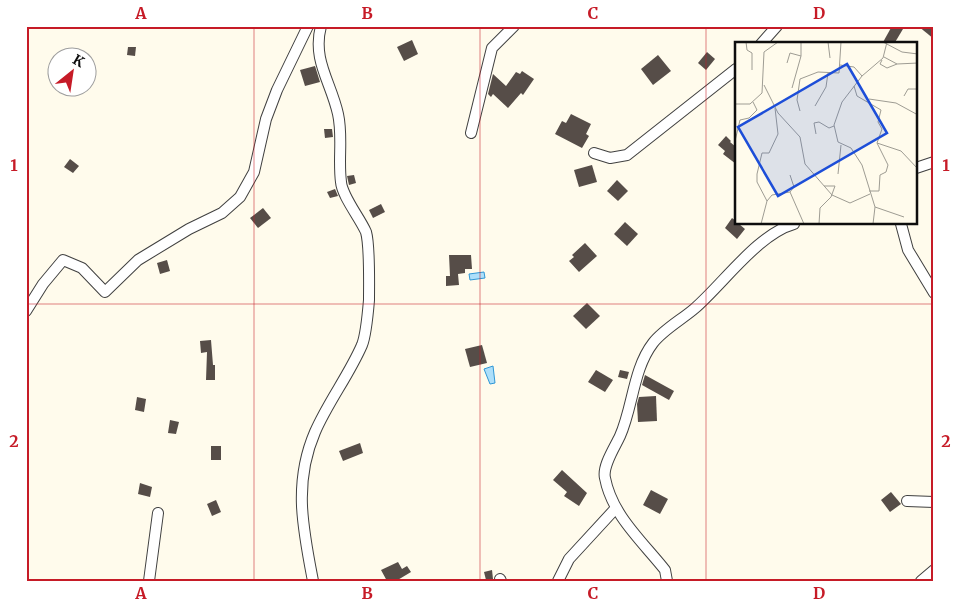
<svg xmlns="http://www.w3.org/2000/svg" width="960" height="607" font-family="Merriweather,serif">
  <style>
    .water { fill: #addffa; stroke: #2f97d6 }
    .building { fill: #564d48 }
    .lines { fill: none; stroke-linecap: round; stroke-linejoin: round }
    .minor-casing { stroke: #404040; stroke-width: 12 }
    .minor { stroke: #fff; stroke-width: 10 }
    .grid { fill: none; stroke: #c61b27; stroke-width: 1; stroke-opacity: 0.55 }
    .inset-road { fill: none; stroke: #9e9c93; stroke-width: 1 }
    .view { fill: #1d4ed8; fill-opacity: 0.15; stroke: #1d4ed8; stroke-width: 2.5 }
    .inset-edge { fill: none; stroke: #0d0d0d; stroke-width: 2.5 }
    .neatline { fill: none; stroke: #c61b27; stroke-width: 2 }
    .grid-label { font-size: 16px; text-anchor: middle; font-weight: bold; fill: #c61b27 }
  </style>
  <rect width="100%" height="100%" fill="#fffbec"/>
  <g class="water">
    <polygon points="484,272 485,278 470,280 469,274"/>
    <polygon points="493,366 495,383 490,384 484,369"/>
  </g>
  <g class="building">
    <polygon points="892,26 899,26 903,29 894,44 882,44"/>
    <polygon points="918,26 934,26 934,39"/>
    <polygon points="412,40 418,54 404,61 397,47"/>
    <polygon points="128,47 136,47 135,56 127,55"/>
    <polygon points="707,52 715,59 706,70 698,63"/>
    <polygon points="658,55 671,71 653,85 641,69"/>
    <polygon points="315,66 320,82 305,86 300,70"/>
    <polygon points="522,71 534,79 523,95 521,93 508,108 493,94 491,97 488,94 493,74 506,86 516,72 520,74"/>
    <polygon points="571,114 591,124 586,134 589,136 582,148 555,134 562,121 566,123"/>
    <polygon points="324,129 332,129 333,137 325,138"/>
    <polygon points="726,136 731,141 730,142 736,147 736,164 723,154 725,151 718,145"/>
    <polygon points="70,159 79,166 73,173 64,167"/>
    <polygon points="592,165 597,182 579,187 574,170"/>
    <polygon points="354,175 356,183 349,185 347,176"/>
    <polygon points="617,180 628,191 618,201 607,191"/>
    <polygon points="335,189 338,196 330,198 327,192"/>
    <polygon points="381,204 385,212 373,218 369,210"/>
    <polygon points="263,208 271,218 258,228 250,218"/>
    <polygon points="732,218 736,221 736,224 739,224 745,229 737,239 725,228"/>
    <polygon points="625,222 638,234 627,246 614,234"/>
    <polygon points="585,243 597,256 579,272 569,261 574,257 572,255"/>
    <polygon points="449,255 471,255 472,269 465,269 465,273 458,274 459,285 446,286 446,276 450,276"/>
    <polygon points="167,260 170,271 160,274 157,263"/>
    <polygon points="587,303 600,316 586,329 573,316"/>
    <polygon points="211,340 213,365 215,365 215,380 206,380 207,352 201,353 200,341"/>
    <polygon points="482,345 487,363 470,367 465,349"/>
    <polygon points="596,370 613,380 605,392 588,382"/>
    <polygon points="620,370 629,372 627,379 618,377"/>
    <polygon points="645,375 674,391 669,400 642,385"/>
    <polygon points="656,396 657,421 638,422 637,404 639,397"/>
    <polygon points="137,397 146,399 144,412 135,410"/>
    <polygon points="170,420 179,422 176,434 168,433"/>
    <polygon points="360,443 363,453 343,461 339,451"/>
    <rect x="211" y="446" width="10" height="14"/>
    <polygon points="562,470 587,493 579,506 564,496 567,492 553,480"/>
    <polygon points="140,483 152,487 150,497 138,494"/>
    <polygon points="651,490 668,499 660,514 643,505"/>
    <polygon points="891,492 901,504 890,512 881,500"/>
    <polygon points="216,500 221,512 212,516 207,504"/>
    <polygon points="398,562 402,569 407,566 411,572 396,581 387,581 381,570"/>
    <polygon points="492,570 493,579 486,580 484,572"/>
  </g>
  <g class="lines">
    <defs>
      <g id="minor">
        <polyline points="761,44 777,26"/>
        <polyline points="471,133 492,48 514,26"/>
        <polyline points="594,153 610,158 627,155 736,69"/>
        <polyline points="916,168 934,162"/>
        <polyline points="901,224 908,250 934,293"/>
        <polyline points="26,311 43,284 63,260 82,268 105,292 138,260 189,229 222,213 240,197 254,172 266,119 277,90 308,26"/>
        <polyline points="907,501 934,502"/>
        <polyline points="500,579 501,581"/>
        <polyline points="149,581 158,513"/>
        <path d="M313,581C303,529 293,483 315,432C328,402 349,375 362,345C366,335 368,312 369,300C369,284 370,246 366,232C360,218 342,196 341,182C338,159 343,136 338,114C331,82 312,60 321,26"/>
        <polyline points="558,581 569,559 615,509"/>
        <path d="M667,581L665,570C642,541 612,515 605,478C602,466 615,447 620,436C633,407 633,369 653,343C663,330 681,320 694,309C723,284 758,234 794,224"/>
        <polyline points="921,581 934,570"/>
      </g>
    </defs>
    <use href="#minor" class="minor-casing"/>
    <use href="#minor" class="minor"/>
  </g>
  <path class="grid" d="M254,26V581M480,26V581M706,26V581M26,304H934"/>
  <g transform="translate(735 42)">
    <rect width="182" height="182" fill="#fffbec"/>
    <path class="inset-road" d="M11,0L12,8L17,11V28M93,0L95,16M148,0L167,10L183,12M149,15L162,22L183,21M147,18L145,22L152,26L162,22M52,21L55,11L66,14V0M105,23L119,25L127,34M29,43L43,71L65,95L70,122L97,153L115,161L135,152M119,44L122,54L146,68L143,80L147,87L142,101L166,109L183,127M57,46L66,14M169,54L173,47H183M134,57L161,61L183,73M0,62H15L27,51L29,10L43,0M80,64L91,45L93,31M65,69L62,58L65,37L83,30L104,31L106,0M81,92L79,81L84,80L94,86L99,84M0,99L5,78L14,76L22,68L18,60M103,132L106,103M134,149H144L145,133L151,130L153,123L142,101M55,150L69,182M32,159L37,153L55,150L59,145L55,133M140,165L169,175M26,182L32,159L22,140V132L27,111H34L43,92L40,66M84,182L85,166L96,155L100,144H89M138,182L140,165L127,123L116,106L103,100L99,83L107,60L127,34L148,16L152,0"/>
    <path class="view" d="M112,22L152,91L43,154L3,85Z"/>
    <rect width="182" height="182" class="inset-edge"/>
  </g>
  <rect width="960" height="607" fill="none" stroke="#ffffff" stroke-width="55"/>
  <g transform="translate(72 72) rotate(30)"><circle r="24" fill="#ffffff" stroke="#9e9e9e"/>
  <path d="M0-4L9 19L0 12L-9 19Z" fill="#c61b27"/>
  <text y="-8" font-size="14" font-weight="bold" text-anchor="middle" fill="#0d0d0d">K</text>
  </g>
  <rect x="28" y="28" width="904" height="552" class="neatline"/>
  <g class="grid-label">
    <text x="141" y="19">A</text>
    <text x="367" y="19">B</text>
    <text x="593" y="19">C</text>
    <text x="819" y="19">D</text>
    <text x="14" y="171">1</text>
    <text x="946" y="171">1</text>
    <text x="14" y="447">2</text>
    <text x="946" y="447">2</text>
    <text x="141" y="599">A</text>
    <text x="367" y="599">B</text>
    <text x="593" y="599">C</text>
    <text x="819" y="599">D</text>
  </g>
</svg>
